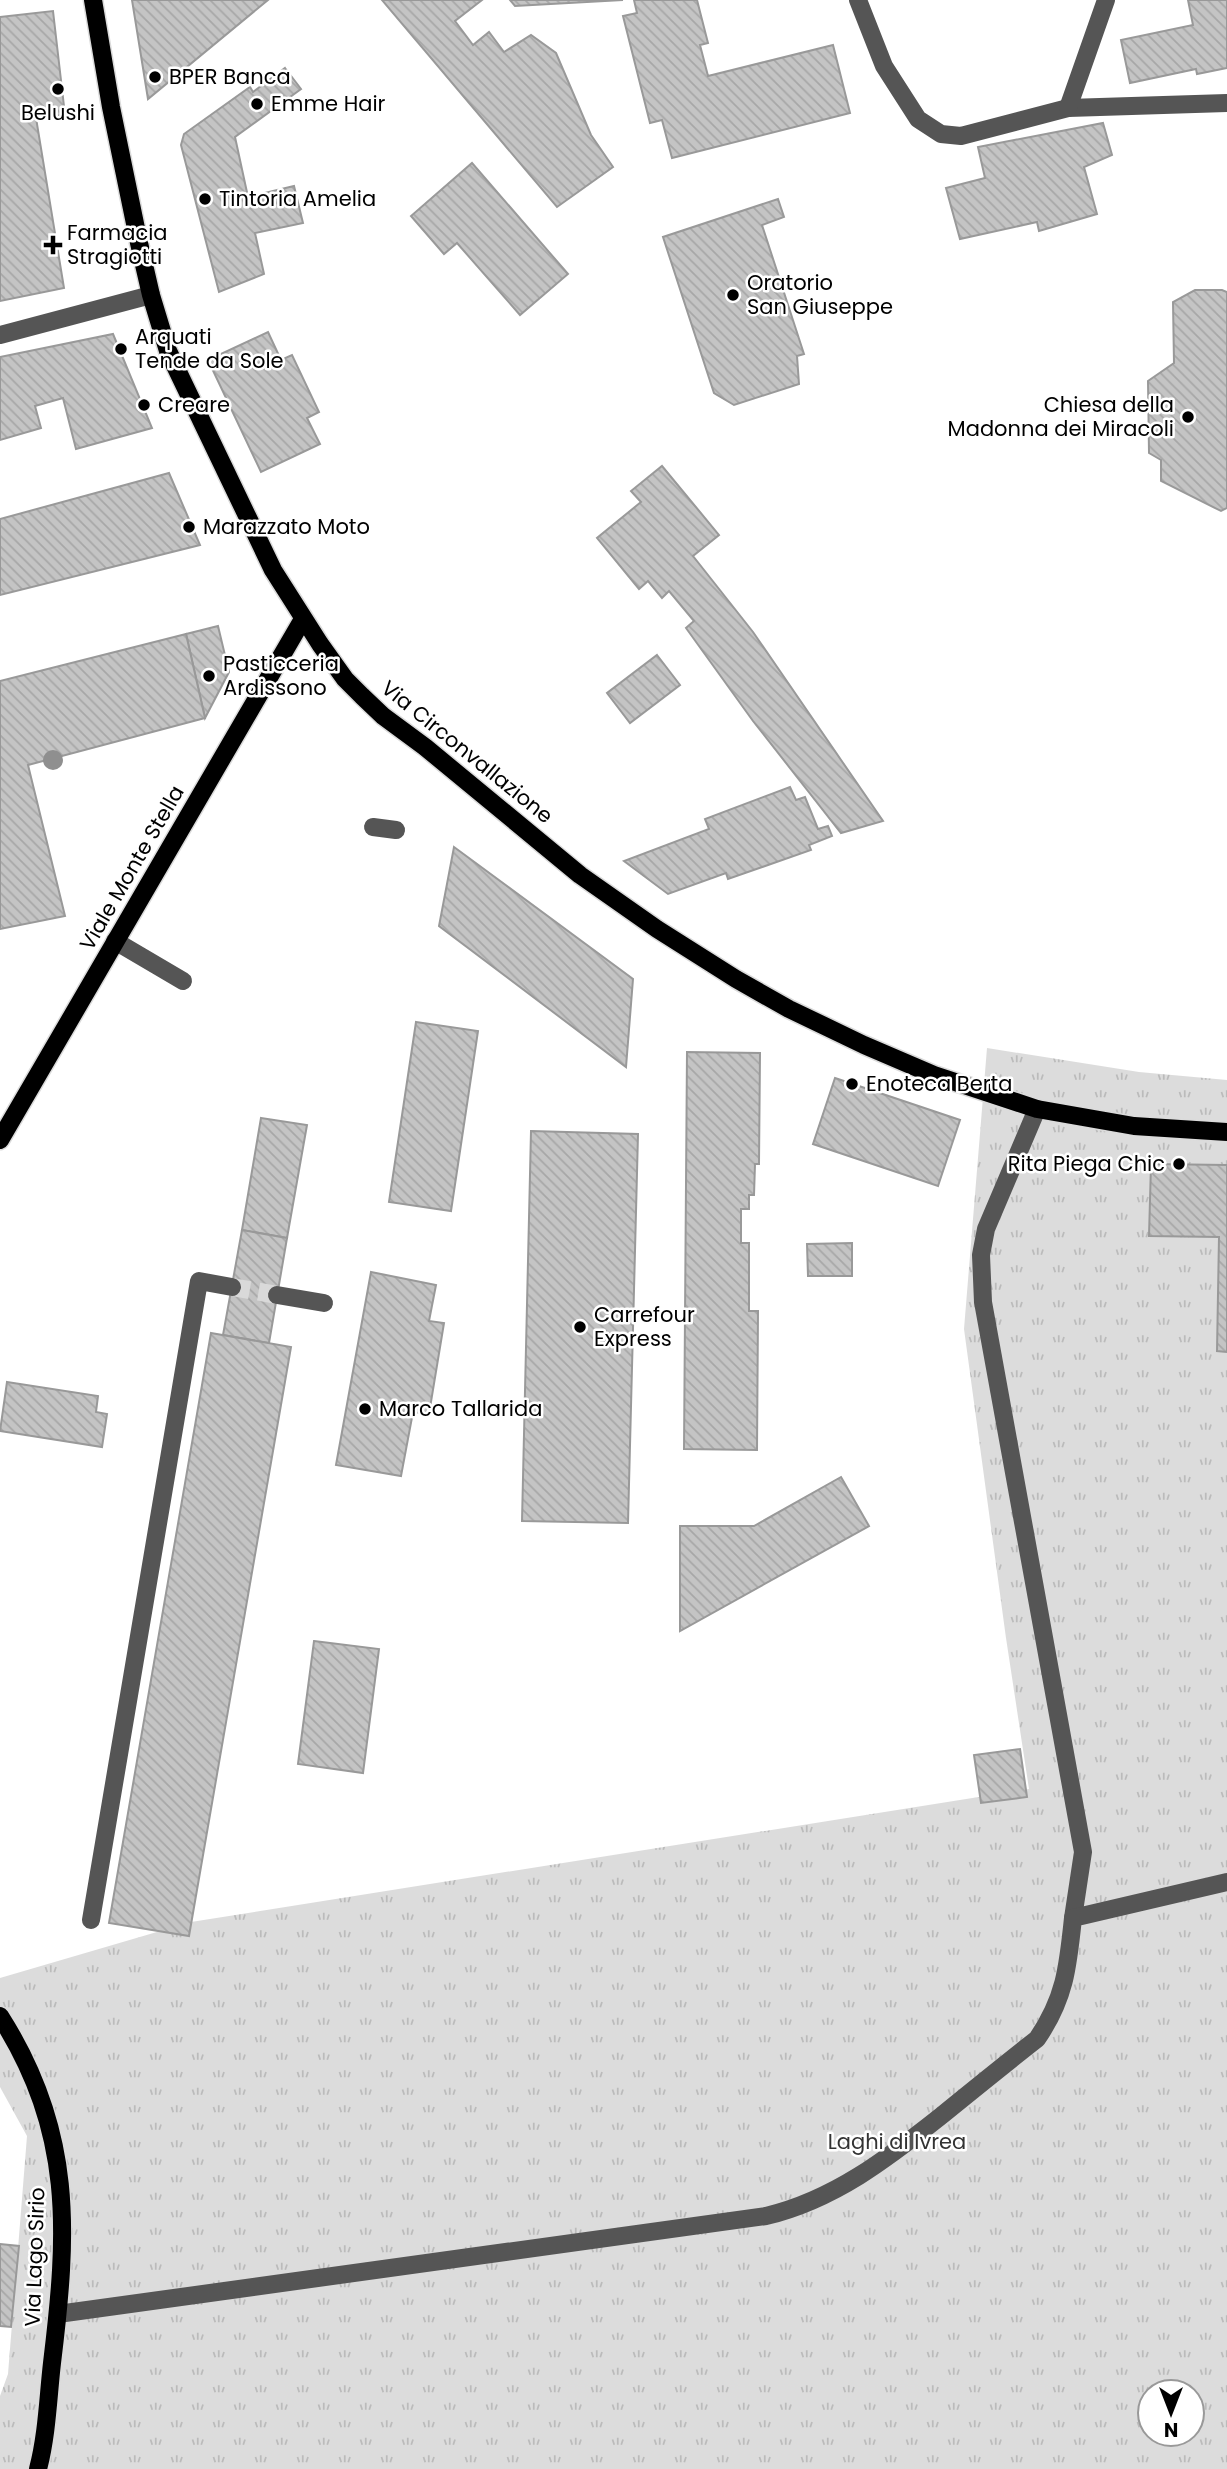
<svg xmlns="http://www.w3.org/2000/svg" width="1227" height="2469" font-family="Poppins,sans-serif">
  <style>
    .park { fill: url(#park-tufts); fill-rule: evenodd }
    .building { fill: url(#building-back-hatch); stroke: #999; stroke-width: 2 }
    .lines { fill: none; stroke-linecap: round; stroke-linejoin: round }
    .minor-tunnel { stroke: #d9d9d9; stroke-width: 18; stroke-dasharray: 18 9; stroke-linecap: butt }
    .major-casing { stroke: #dbdbdb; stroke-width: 21 }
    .minor { stroke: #555; stroke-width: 18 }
    .major { stroke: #000; stroke-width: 18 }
    .tree { fill: #8f8f8f }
    .poi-dot { fill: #000; stroke: #fff; stroke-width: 2.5 }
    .labels { text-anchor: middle; stroke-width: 5; stroke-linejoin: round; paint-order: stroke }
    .poi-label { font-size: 21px; fill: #000; stroke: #fff; text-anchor: start }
    .street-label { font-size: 21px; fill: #000; stroke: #fff }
    .park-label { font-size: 21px; fill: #333; stroke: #fff }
  </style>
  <defs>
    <pattern id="park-tufts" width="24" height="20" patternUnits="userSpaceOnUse" patternTransform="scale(1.75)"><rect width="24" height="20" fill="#dcdcdc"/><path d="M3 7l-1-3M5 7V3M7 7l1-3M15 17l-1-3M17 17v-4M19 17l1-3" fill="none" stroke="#bbb"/></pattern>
    <pattern id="building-back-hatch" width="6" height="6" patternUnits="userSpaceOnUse" patternTransform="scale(1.75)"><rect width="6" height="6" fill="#c4c4c4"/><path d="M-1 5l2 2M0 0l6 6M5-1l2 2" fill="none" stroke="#a7a7a7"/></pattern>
  </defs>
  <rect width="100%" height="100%" fill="#fff"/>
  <path class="park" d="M987,1048L1139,1072L1227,1080V2469H0V2396L8,2374L27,2136L0,2087V1978L191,1922L1029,1789L1006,1638L964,1329ZM1150,2392H1192V2434H1150Z"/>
  <g class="building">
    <polygon points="132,0 268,0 148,99"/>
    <polygon points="382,0 482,0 455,21 473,45 489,32 504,52 531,35 556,53 591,135 613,167 557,207"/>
    <polygon points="510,0 623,0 515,6"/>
    <polygon points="634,0 697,0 708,43 700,45 708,76 833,45 850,113 672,158 662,120 650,123 623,16 637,13"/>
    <polygon points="1188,0 1227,0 1227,68 1197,74 1196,69 1130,83 1121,40 1193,25"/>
    <polygon points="53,11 65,115 36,118 64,288 0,301 0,17"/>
    <polygon points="285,68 301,89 235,137 248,197 294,186 303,223 255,233 264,274 219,292 181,145 184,134 250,87 253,92"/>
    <polygon points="1103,123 1112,155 1084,167 1097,214 1039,231 1037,222 960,239 946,188 985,178 978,147"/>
    <polygon points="472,163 568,274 520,315 457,243 444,254 411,216"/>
    <polygon points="778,199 784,217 762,225 804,354 797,356 799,384 734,405 714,393 663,237"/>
    <polygon points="1195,290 1222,290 1227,292 1227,508 1221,511 1161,481 1161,460 1149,453 1148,381 1174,363 1173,302"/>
    <polygon points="268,332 281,360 292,355 319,412 307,418 320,444 261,472 208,360"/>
    <polygon points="113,334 152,428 76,449 63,398 35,406 41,428 0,440 0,357"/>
    <polygon points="662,466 719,535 693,556 753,632 883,821 841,833 753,721 686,628 694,621 669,591 662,598 648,581 639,589 597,538 641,502 631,491"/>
    <polygon points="169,473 200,545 0,595 0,519"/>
    <polygon points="218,626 229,672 205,718 186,634"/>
    <polygon points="186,634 205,718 28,765 65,916 0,929 0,681"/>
    <polygon points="657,655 680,685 630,723 607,693"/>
    <polygon points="790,787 796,800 805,797 818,829 828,826 832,836 809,845 811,850 728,879 726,873 668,894 624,861 709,829 705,819"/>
    <polygon points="454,847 633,979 626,1067 439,926"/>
    <polygon points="416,1022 478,1031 451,1211 389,1202"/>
    <polygon points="687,1052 760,1053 759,1164 755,1164 754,1195 749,1195 749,1209 741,1209 741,1243 749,1243 749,1311 758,1311 757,1450 684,1449"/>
    <polygon points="835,1078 960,1120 938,1186 813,1144"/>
    <polygon points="261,1118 307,1125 287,1238 242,1230"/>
    <polygon points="531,1131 638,1134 628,1523 522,1521"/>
    <polygon points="1151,1164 1227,1165 1227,1352 1217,1351 1219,1237 1149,1236"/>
    <polygon points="242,1230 287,1238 269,1343 223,1335"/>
    <polygon points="852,1243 852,1276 808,1276 807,1244"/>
    <polygon points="371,1272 436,1285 429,1321 444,1323 429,1414 413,1412 401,1476 336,1465"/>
    <polygon points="211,1333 291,1347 189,1936 109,1923"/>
    <polygon points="7,1382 98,1396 96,1412 107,1414 102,1447 0,1431"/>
    <polygon points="841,1477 869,1526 680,1631 680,1526 754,1526"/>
    <polygon points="314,1641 379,1649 363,1773 298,1764"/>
    <polygon points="1020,1749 1027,1797 981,1803 974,1755"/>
    <polygon points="0,2244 19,2246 11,2327 0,2326"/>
  </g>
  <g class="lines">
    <polyline class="minor-tunnel" points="232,1287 277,1295"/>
    <defs>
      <g id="major">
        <polyline points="93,0 111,107 139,243 151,295 168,351 273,570 320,644 345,679 362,696 383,716 425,747 580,875 657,929 736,979 789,1009 864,1045 934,1075 1037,1109 1134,1126 1227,1132"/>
        <polyline points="0,1140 303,619"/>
        <path d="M0,2016C74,2132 68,2232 52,2363C48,2398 47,2435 38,2469"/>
      </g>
    </defs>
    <use href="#major" class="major-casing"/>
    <g class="minor">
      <polyline points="858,0 884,66 918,119 941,134 961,136 1068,108 1227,103"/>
      <polyline points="1068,108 1106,0"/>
      <polyline points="0,335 151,295"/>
      <polyline points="373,827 396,830"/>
      <polyline points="115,941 183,981"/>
      <polyline points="1037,1109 986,1229 981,1255 983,1302 1083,1852 1073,1918"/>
      <polyline points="277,1295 324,1303"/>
      <polyline points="91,1920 199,1281 232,1287"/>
      <path d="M58,2314L766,2216C834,2200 888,2158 941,2116C973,2090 1005,2064 1037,2039C1065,1998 1068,1967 1073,1918L1227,1882"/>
    </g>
    <use href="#major" class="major"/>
  </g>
  <circle class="tree" cx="53" cy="760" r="10"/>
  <g class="poi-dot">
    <circle cx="155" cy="77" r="7"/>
    <circle cx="58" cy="89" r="7"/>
    <circle cx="257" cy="104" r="7"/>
    <circle cx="205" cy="199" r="7"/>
    <path d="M49.5 234.5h7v7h7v7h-7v7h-7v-7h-7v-7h7z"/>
    <circle cx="733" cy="295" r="7"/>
    <circle cx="121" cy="349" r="7"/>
    <circle cx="144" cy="405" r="7"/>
    <circle cx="1188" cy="417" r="7"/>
    <circle cx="189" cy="527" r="7"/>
    <circle cx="209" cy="676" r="7"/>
    <circle cx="852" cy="1084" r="7"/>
    <circle cx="1179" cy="1164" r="7"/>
    <circle cx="580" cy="1327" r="7"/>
    <circle cx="365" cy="1409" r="7"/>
  </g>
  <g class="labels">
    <g class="poi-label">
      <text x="169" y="84">BPER Banca</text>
      <text x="271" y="111">Emme Hair</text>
      <text x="58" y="120" text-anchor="middle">Belushi</text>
      <text x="219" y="206">Tintoria Amelia</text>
      <text x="67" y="240">Farmacia<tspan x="67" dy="24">Stragiotti</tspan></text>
      <text x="747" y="290">Oratorio<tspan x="747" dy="24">San Giuseppe</tspan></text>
      <text x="135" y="344">Arquati<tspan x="135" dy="24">Tende da Sole</tspan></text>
      <text x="158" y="412">Creare</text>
      <text x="1174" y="412" text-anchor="end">Chiesa della<tspan x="1174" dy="24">Madonna dei Miracoli</tspan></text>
      <text x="203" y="534">Marazzato Moto</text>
      <text x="223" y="671">Pasticceria<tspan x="223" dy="24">Ardissono</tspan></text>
      <text x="866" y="1091">Enoteca Berta</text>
      <text x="1165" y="1171" text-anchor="end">Rita Piega Chic</text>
      <text x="594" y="1322">Carrefour<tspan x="594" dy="24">Express</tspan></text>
      <text x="379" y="1416">Marco Tallarida</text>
    </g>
    <g class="street-label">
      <text transform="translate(467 752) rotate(39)" y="7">Via Circonvallazione</text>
      <text transform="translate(132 868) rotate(-60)" y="7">Viale Monte Stella</text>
      <text transform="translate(35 2257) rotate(-88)" y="7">Via Lago Sirio</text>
    </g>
    <g class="park-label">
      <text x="897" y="2149">Laghi di Ivrea</text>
    </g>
  </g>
  <g transform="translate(1171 2413) rotate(180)"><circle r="33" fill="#ffffff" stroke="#999999" stroke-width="2"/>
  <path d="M0-5L12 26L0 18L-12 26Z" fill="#000000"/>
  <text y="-10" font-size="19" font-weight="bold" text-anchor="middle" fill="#000000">N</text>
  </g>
</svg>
